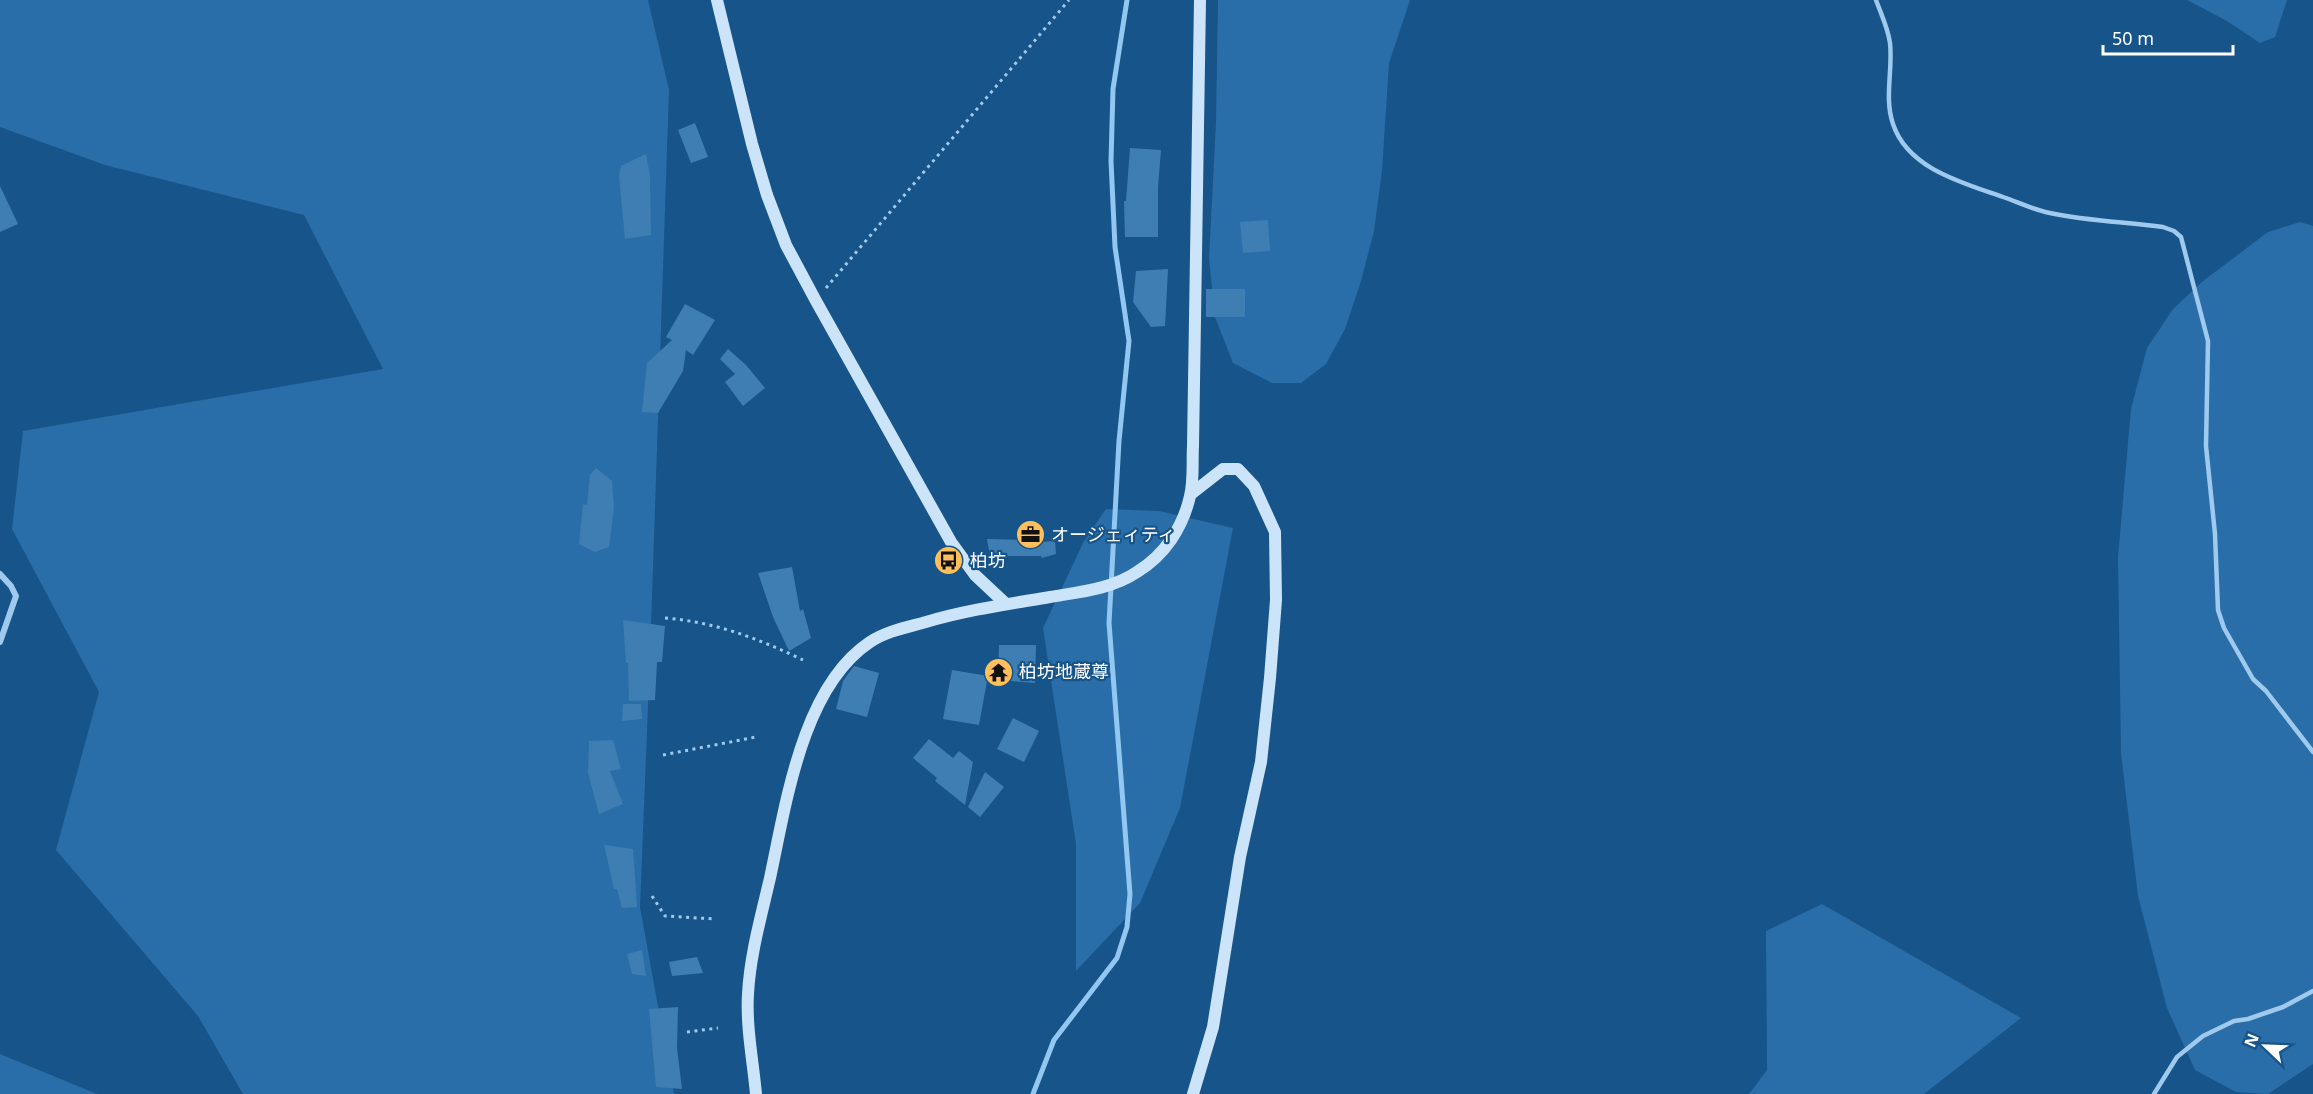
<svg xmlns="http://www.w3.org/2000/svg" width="2313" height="1094" font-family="'Noto Sans','Noto Sans JP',sans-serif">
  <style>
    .green { fill: #296ea8 }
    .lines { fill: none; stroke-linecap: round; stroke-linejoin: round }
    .stream { stroke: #91c7f1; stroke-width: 5 }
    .building { fill: #3f7eb2 }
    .path { stroke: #9fcaee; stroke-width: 3; stroke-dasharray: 3 4.5; stroke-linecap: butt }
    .lane { stroke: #9fcaee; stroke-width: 4.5 }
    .street { stroke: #9fcaee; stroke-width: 6 }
    .secondary { stroke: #cce4fa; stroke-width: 12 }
    .labels { text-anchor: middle; stroke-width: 4.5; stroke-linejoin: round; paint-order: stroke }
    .poi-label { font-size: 18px; fill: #fff; stroke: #175489; text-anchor: start }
  </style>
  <rect width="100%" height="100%" fill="#175489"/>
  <g class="green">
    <polygon points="0,0 648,0 669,90 650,657 640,907 674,1094 243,1094 198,1016 56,850 99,692 12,529 23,431 383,369 304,215 105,165 0,127"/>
    <polygon points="1218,0 1410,0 1389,63 1382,171 1374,231 1361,281 1345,329 1326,364 1301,383 1272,383 1233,363 1215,317 1209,259 1216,122"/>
    <polygon points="2187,0 2287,0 2275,37 2260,43 2227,21"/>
    <polygon points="2300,222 2313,226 2313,1064 2268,1094 2236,1092 2195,1070 2167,1008 2138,896 2121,753 2118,557 2131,409 2147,348 2173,309 2203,281 2268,232"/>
    <polygon points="1106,509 1159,511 1233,528 1180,808 1140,903 1076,971 1076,844 1043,628 1084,541"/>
    <polygon points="1822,904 2021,1018 1924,1094 1749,1094 1767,1070 1766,931"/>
    <polygon points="0,1054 97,1094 0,1094"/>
  </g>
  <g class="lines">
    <polyline class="stream" points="1033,1094 1054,1040 1117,958 1127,927 1130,894 1109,623 1119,441 1129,341 1115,247 1111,161 1113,89 1127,0"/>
  </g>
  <g class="building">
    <polygon points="695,123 708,157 691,163 678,130"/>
    <polygon points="1130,148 1161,150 1158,187 1158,237 1125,237 1124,201 1126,201"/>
    <polygon points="646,154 650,176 651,235 625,239 619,176 621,166"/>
    <polygon points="0,186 18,224 0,232"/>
    <polygon points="1268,220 1270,251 1243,253 1240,222"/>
    <polygon points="1168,269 1165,326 1151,327 1133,302 1136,271"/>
    <rect x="1206" y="289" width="39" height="28"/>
    <polygon points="685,304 715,320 693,355 686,350 683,371 658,413 642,412 647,363 672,340 666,337"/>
    <polygon points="728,349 746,365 765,388 743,406 725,382 735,374 720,359"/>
    <polygon points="596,468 612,481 614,507 609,547 595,552 579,544 583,504 587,505 590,475"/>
    <polygon points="987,539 1024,540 1025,543 1055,541 1056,554 1042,558 1041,556 990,556"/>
    <polygon points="792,567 800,611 803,609 811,638 789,651 773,617 758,573"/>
    <polygon points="623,620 665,626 662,662 657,662 655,700 629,701 628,663 626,663"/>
    <polygon points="999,645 1036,645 1035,683 998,680"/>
    <polygon points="854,666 879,673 867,717 836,709 843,681"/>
    <polygon points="952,670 988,676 979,725 943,719"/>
    <polygon points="623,704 641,704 642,719 622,721"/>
    <polygon points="1013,718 1039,731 1024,762 997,749"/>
    <polygon points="929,739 953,758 959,751 973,762 965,805 935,781 937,778 913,758"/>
    <polygon points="613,740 621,769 610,771 623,804 599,814 588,773 589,741"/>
    <polygon points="985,772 1004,787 980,817 968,807"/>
    <polygon points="604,845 633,849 637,907 622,908 617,889 614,889"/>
    <polygon points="642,950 646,976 632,974 627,954"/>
    <polygon points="697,957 703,973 672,976 669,962"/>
    <polygon points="678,1007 677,1048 682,1089 656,1087 649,1009"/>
  </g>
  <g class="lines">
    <g class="path">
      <polyline points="826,288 1069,0"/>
      <path d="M665,618C715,622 757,638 803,660"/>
      <polyline points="663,755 756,737"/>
      <polyline points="652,896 665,916 715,919"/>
      <polyline points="687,1032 718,1028"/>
    </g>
    <g class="lane">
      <path d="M1876,0C1881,14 1888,28 1890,43C1893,70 1884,98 1893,124C1908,169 1963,183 2003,197C2018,202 2034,210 2050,213C2087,221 2126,222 2163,227L2174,231L2181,237L2208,341L2206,446L2215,534L2218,610L2224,628L2253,679L2266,691L2313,752"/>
      <polyline points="2154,1094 2177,1057 2203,1036 2234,1021 2248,1019 2283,1007 2313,991"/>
    </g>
    <polyline class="street" points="0,574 11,586 16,596 0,642"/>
    <g class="secondary">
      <polyline points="717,0 752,144 767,195 786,245 816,301 951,542 975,575 1006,604"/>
      <polyline points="1191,494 1223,469 1238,469 1254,486 1275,532 1276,600 1270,678 1261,762 1240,857 1213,1027 1193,1094"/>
      <path d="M756,1094C753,1061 746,1027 748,994C750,955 761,917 770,878C786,804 802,687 870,642C886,631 908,627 926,622C966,610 1009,604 1050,597C1079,592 1112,589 1137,572C1165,555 1183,527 1190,496C1194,480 1192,462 1193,446L1200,0"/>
    </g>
  </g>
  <defs>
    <symbol id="office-disc" viewBox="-11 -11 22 22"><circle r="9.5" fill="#ffc05c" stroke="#175489"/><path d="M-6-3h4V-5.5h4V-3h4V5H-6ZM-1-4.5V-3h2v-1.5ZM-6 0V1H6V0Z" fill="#111"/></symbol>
    <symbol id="bus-disc" viewBox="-11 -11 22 22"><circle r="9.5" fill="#ffc05c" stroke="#175489"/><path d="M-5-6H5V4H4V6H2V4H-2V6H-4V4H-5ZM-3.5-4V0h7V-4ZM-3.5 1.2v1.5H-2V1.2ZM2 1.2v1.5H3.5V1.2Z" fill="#111"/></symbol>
    <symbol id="temple-disc" viewBox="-11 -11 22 22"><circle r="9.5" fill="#ffc05c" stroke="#175489"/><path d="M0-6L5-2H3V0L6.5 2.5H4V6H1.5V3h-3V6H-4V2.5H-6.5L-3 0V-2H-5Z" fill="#111"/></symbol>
  </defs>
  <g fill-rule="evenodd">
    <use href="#office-disc" x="1014" y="518" width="33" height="33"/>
    <use href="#bus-disc" x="932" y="544" width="33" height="33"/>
    <use href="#temple-disc" x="982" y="656" width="33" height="33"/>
  </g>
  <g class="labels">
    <g class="poi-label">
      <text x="1051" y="541">オージェィティ</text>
      <text x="970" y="567">柏坊</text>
      <text x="1019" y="678">柏坊地蔵尊</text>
    </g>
  </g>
  <g transform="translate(2265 1046) rotate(293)" stroke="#175489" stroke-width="4.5" paint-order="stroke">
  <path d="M0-4.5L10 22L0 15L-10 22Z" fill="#ffffff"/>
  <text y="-9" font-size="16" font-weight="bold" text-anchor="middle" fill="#ffffff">N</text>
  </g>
  <path d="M2103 45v9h130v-9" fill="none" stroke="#ffffff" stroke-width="3"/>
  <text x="2112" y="45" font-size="18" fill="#ffffff" stroke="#175489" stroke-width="4.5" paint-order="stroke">50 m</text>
</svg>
